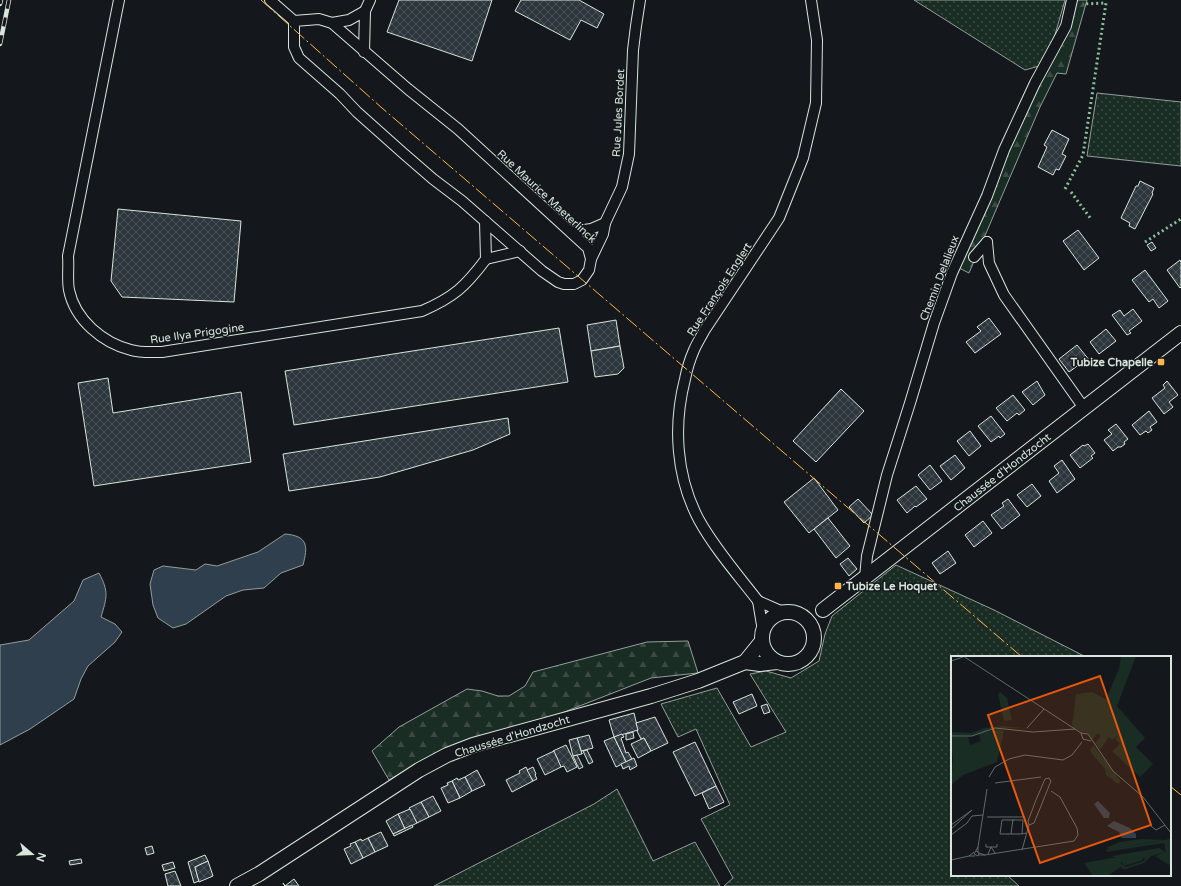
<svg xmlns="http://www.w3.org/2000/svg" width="1181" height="886" font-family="'Varela Round',sans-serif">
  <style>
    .grass { fill: url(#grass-dots); stroke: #939e99 }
    .forest { fill: url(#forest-firs); stroke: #939e99 }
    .water { fill: #2f3f4d; stroke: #939e99 }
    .building { fill: url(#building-cross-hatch); stroke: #d8e6dc }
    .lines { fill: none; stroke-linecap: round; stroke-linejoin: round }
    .minor-casing { stroke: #d8e6dc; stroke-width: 12 }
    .secondary-casing { stroke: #d8e6dc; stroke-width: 16 }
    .minor { stroke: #14181c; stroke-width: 10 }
    .secondary { stroke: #14181c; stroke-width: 14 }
    .rail-casing { stroke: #d8e6dc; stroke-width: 4.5 }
    .rail { stroke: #14181c; stroke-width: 3; stroke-dasharray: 9; stroke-linecap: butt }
    .hedge { stroke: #8ac095; stroke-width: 3; stroke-dasharray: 2 3; stroke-linecap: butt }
    .power { stroke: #ffb74d; stroke-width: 1; stroke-dasharray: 14 3 2 3; stroke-linecap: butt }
    .poi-dot { fill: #ffb74d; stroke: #14181c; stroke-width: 1.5 }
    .labels { text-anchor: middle; stroke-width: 3; stroke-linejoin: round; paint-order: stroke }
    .street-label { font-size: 11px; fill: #d8e6dc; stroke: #14181c }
    .poi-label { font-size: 11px; font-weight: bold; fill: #d8e6dc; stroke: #14181c; text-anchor: end }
    .inset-road { fill: none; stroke: #626a69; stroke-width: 1 }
    .view { fill: #e8590c; fill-opacity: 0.15; stroke: #e8590c; stroke-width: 2 }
    .inset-edge { fill: none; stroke: #d8e6dc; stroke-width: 2 }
  </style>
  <defs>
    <pattern id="grass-dots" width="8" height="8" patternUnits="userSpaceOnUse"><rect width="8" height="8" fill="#1a2d24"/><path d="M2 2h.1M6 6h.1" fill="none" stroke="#3b4b43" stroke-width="1.8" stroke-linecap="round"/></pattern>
    <pattern id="forest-firs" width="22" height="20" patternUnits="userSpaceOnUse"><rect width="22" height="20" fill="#1a2d24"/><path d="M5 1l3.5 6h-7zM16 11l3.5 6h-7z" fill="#3b4b43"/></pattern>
    <pattern id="building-cross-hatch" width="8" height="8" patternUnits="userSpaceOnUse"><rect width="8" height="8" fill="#2c363c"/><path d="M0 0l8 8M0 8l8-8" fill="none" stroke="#4a5358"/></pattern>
  </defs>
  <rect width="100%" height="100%" fill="#14181c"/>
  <g class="grass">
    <polygon points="914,0 1065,0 1054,38 1039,66 1025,70"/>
    <polygon points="1097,93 1181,102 1181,166 1087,156"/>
    <polygon points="896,565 994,610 1086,657 952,657 952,875 1007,875 1019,886 724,886 733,878 701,819 730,805 696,729 678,737 661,704 717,688 751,747 786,732 750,674 766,671 791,678 819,661 825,634 832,616"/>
    <polygon points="617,789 653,861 695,842 720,886 434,886 594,804"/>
  </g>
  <g class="forest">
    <polygon points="1074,0 1087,0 1066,74 1057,73 1040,107 969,273 959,268 1014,136"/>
    <polygon points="688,641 698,673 651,678 554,716 451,746 423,760 389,780 372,751 399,727 467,689 482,691 498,696 509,696 525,686 533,672 647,642"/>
  </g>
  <g class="water">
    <path d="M285,534C308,536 308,546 303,565L281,573L264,588L243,590L226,596L186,624L173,628L158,618L153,605L150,584L154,570L163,566L196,570L205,564L217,566L258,552Z"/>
    <path d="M99,573C109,592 107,597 101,617L115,624L122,632L115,642L88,666L81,679L74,699L30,729L0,745V645L29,640L74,601L83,580Z"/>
  </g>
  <g class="building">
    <polygon points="399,0 492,0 472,61 387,32"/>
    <polygon points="521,0 579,0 604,14 597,28 581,20 570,40 515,11"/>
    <polygon points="1052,130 1069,139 1062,154 1066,156 1059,170 1056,169 1053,175 1038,167 1047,147 1044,145"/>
    <polygon points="1140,181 1154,188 1152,193 1153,194 1135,229 1129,226 1130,223 1121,218 1136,186 1138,186"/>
    <polygon points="118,209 241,221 234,302 122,297 111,281"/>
    <polygon points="1078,230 1099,258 1084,270 1063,241"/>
    <polygon points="1152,242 1156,248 1151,251 1147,245"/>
    <polygon points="1180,260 1181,262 1181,287 1180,288 1167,270"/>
    <polygon points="1145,270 1168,301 1159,308 1153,299 1149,302 1132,280"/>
    <polygon points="1133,309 1142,321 1129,331 1131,333 1127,335 1112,315 1120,310 1124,316"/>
    <polygon points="989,318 1001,334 975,353 966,342 981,331 977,327"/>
    <polygon points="616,320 620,346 591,351 587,325"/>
    <polygon points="559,328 568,382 294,425 285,371"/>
    <polygon points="1106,329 1116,341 1099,354 1090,342"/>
    <polygon points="1077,345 1090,361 1082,367 1080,364 1069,372 1059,359"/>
    <polygon points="620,346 624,368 618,374 595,377 591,351"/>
    <polygon points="108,378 113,413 241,392 251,462 94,486 78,383"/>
    <polygon points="1037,381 1045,395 1033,405 1022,392"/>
    <polygon points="1167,381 1178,395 1169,402 1173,407 1164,414 1152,398 1165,388 1163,385"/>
    <polygon points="841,389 864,411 816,462 793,441"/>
    <polygon points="1013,395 1025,410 1019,415 1017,413 1007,421 996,408"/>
    <polygon points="1149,411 1157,422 1150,427 1152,430 1148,433 1146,431 1140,435 1132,425"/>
    <polygon points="991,416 1005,434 1000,438 999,436 991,442 978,426"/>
    <polygon points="508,418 510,434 473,450 380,477 289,491 283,454"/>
    <polygon points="1116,424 1128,439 1124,442 1125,444 1121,447 1118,447 1113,451 1104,440 1112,434 1108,430"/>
    <polygon points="970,431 981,446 969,456 957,441"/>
    <polygon points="1088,444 1095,453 1091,456 1093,458 1080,468 1070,455 1083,445 1084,446"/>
    <polygon points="955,455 965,468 951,480 940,466"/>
    <polygon points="1062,460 1075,479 1057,493 1049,481 1059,473 1054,466"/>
    <polygon points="930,465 942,481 930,490 918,475"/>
    <polygon points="814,478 838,510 809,533 784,502"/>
    <polygon points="1032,484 1041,496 1027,507 1017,495"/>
    <polygon points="916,486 927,499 916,507 915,506 907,513 897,500"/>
    <polygon points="858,499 873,515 864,523 849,507"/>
    <polygon points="1008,499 1020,515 1002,529 991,515 1004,506 1002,503"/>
    <polygon points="828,518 850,546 836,558 814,529"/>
    <polygon points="983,521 992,533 974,547 965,535"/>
    <polygon points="948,551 956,563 940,574 932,563"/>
    <polygon points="848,558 857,569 849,576 840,564"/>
    <polygon points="752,694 757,706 739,714 733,702"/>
    <polygon points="767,704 770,712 764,714 761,706"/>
    <polygon points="634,713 638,730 614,737 609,720"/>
    <polygon points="655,717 668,743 651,751 644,738 641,739 637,731 638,730 636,723"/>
    <polygon points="633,732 634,738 626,740 626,734"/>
    <polygon points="622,734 624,737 621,738 626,753 628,752 632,759 626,762 614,737"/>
    <polygon points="589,735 593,748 581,751 582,754 577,738"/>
    <polygon points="614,737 626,762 616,767 604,741"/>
    <polygon points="577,738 582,754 573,756 569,740"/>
    <polygon points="644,738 651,751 638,758 631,744"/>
    <polygon points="695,742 716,786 695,796 673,752"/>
    <polygon points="566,745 577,767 567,772 564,766 561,767 553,751"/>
    <polygon points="587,750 593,762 589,764 583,751"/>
    <polygon points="554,751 561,767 545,775 537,759"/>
    <polygon points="577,755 583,767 579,769 573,756"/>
    <polygon points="634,758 637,766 630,770 629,766 623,769 621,764"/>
    <polygon points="526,767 533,781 512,792 506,780 520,773 519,771"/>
    <polygon points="533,767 536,774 535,775 537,779 533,781 527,770"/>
    <polygon points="477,770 485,785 472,791 465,777"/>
    <polygon points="465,777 472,791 460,798 452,781 457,778 458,780"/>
    <polygon points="452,781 460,798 448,803 441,788 448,785 447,783"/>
    <polygon points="716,786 724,802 709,809 702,793"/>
    <polygon points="433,796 441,811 429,817 421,802"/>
    <polygon points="421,802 429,817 417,823 409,808"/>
    <polygon points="410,809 417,823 405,829 398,814"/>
    <polygon points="398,814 405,829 393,834 386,821"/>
    <polygon points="412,825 413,827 394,836 393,834"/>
    <polygon points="381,832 388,846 375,852 368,838"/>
    <polygon points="368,838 375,852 363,858 355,842 361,839 362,841"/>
    <polygon points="355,842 363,858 351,864 344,849 351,846 350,844"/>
    <polygon points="152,846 154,853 147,855 145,848"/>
    <polygon points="205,855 208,861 195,867 199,881 194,883 188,862"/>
    <polygon points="81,859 82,863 70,865 69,861"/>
    <polygon points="208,861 213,876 199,882 195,867"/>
    <polygon points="173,862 175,868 164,871 162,865"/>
    <polygon points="175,871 181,886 168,886 165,874"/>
    <polygon points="294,879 299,886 285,886 283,883 285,886"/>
  </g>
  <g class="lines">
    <defs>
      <g id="minor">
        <path d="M119,0L68,256C69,267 67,280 69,290C75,320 103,343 131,350C141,353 151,352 162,352L422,311C454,297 465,287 486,259"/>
        <polyline points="270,0 294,21"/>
        <polyline points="365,11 370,0"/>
        <polygon points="319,19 332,23 408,89 458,129 588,248 591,259 589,270 582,280 574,284 564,284 558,282 542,271 462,201 433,179 403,153 357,112 340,94 299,58 294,47 294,21"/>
        <polyline points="332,23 349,20 365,11 364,52"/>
        <polyline points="485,221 486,259 520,251"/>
        <polyline points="605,223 622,187 629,154 633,50 636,26 640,0"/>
        <polyline points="571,232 591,229 605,223 603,234 591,259"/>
        <polyline points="987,242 989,263 1004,295 1084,408"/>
        <polyline points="974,257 987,242"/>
        <polyline points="865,578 867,556 887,475 910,403 934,323 952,273 987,196 1004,150 1035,83 1066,26 1072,0"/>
        <path d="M758,601C738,575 715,549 699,520C676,477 673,426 685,379C687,369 690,359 694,350C697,343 701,337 704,331L779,218L803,158L816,103L817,40L811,0"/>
        <polyline points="763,631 758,601 783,612"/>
      </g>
      <g id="secondary">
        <polyline points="823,610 1181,333"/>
        <circle cx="788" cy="638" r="26"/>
        <polyline points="745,662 760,664 777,662"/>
        <polyline points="237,886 259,874 419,770 447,755 473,745 651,696 698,681 745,662 762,641"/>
      </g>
    </defs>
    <use href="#minor" class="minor-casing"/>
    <use href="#secondary" class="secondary-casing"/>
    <use href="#minor" class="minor"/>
    <use href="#secondary" class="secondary"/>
    <defs>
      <g id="rail">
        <polyline points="0,4 1,0"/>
        <polyline points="0,44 9,0"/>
      </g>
    </defs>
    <use href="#rail" class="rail-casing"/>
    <use href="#rail" class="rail"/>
    <g class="hedge">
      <polyline points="1065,189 1083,155 1106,3 1083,4"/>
      <polyline points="1071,192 1091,219"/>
      <polyline points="1145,242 1181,219"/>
    </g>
    <g class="power">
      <polyline points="261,0 382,108 1022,657"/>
      <polyline points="1170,786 1181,795"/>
    </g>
  </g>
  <g class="poi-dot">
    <rect x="1157" y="358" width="8" height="8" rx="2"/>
    <rect x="834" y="582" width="8" height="8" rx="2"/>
  </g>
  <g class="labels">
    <g class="street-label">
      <text transform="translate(618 113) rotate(-87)" y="4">Rue Jules Bordet</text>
      <text transform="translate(547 196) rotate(43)" y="4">Rue Maurice Maeterlinck</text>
      <text transform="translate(939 278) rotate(-69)" y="4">Chemin Delalieux</text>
      <text transform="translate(719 289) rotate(-57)" y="4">Rue François Englert</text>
      <text transform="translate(197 333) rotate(-8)" y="4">Rue Ilya Prigogine</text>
      <text transform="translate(1002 472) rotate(-38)" y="4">Chaussée d'Hondzocht</text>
      <text transform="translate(512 736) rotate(-17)" y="4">Chaussée d'Hondzocht</text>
    </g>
    <g class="poi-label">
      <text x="1153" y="366">Tubize Chapelle</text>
      <text x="846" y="590" text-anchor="start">Tubize Le Hoquet</text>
    </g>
  </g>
  <g transform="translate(951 656)">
    <rect width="220" height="220" fill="#14181c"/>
    <path d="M170,0H185L166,50L194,82L185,91L202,108L189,121L161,95L169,88L164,83L169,78L161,84L158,81L149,94L144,87L150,80L147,77L141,84L136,76H130L121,70L125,38L141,36L155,43L168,13ZM49,36L56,42L61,64L53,65L47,38ZM48,73L53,75L46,106L12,119L0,129L2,104L0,81H17L19,89L30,85L28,78ZM219,183L220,205L218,209L204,200L215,196L213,187L167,194L156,196L155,194ZM192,201V204L173,210L170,205V211L156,220H142L133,207L161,202Z" fill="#1a2d24"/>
    <path d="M52,70L81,73L47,72L24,79L0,80V76L21,77L33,72ZM143,90L170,125L167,128L155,119L154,113L141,98L139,93ZM191,183L213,184L158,194L155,192L169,186ZM208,192L215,196L200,200L193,207L175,213H171L169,206L174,211L193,205L194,202L167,203L161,200Z" fill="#1a2d24"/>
    <path d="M147,145L159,157L158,162H153L143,148ZM163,165L179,172L185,178V182H171L168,176L156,170Z" fill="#2f3f4d"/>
    <path class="inset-road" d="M12,0L130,77M0,5L12,1M76,72L93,53M130,77L137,78L162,115L192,141L220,177M130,77L132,83L140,85M0,80H21L44,72L82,76L124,73M38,121L44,111L58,103L74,99L112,104L121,99L131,86M98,122L100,125L90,150L83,167L78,169L77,165L85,144L94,123ZM44,127L90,121M36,161H74M0,169L21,154L0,173M200,170L205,174L214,169M60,178L62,163M71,178L72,164H51L49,178H71L75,177M0,179L16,167L21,160L32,159M35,188V191H46V188M27,191L36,133M71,194L78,169M25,195L28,197L27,200L23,198L27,191V196M23,196L18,200H24M37,198L40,191L44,197M28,199H34L28,197M34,199L123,185L127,179L126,172L109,141L100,135M0,204L18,200"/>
    <path class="view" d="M149,20L200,169L89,207L37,59Z"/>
    <rect width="220" height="220" class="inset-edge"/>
  </g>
  <g transform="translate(32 854) rotate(109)" stroke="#14181c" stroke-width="3" paint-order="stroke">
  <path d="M0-3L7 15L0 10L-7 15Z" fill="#d8e6dc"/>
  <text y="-6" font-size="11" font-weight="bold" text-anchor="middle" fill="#d8e6dc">N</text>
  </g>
</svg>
